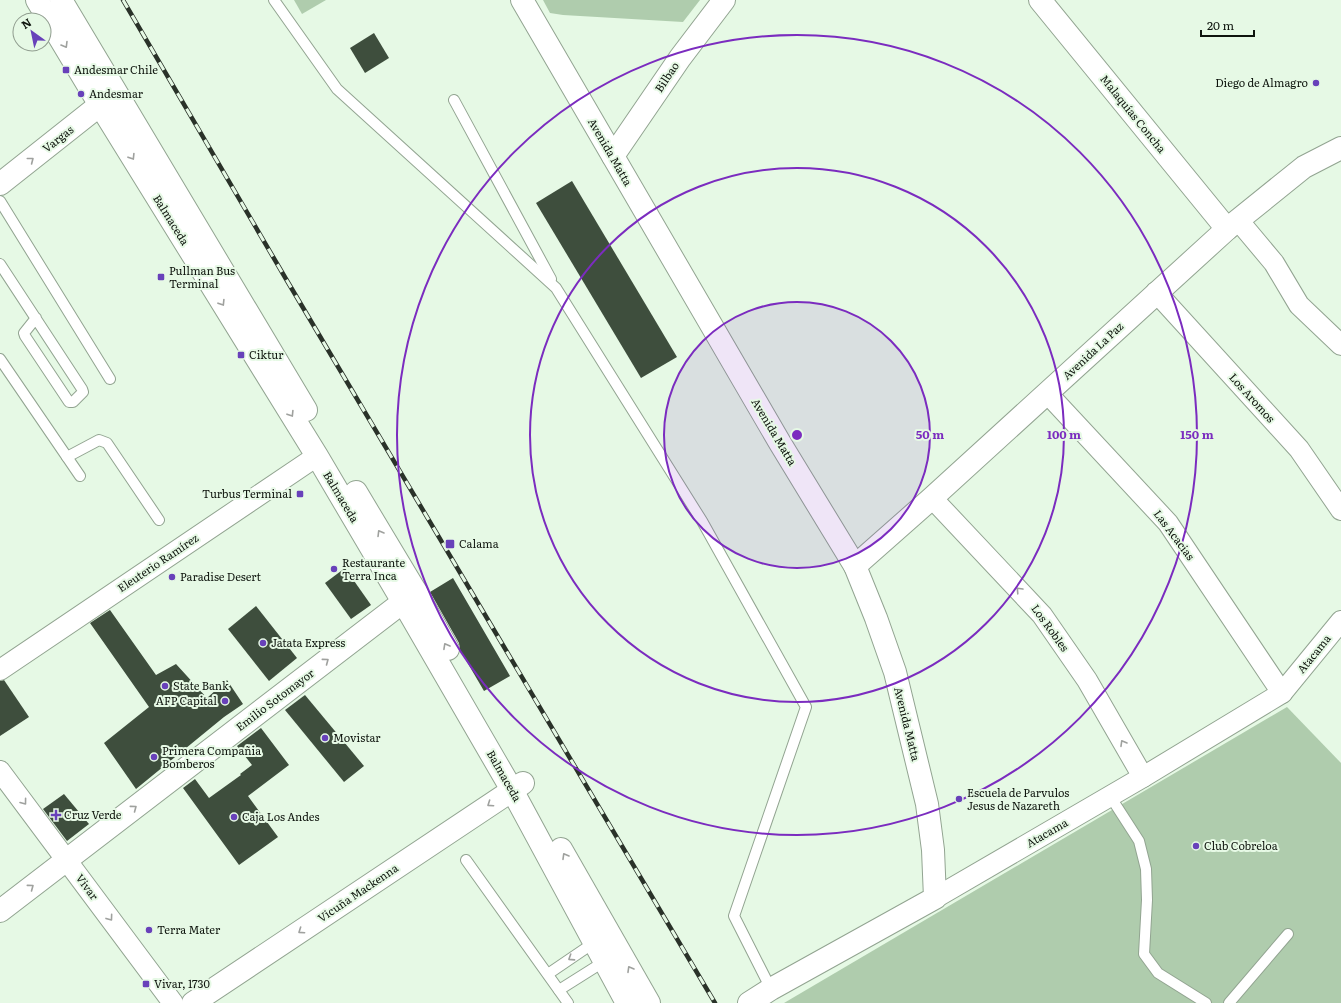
<svg xmlns="http://www.w3.org/2000/svg" width="1341" height="1003" font-family="Literata,serif">
  <style>
    .green { fill: #afccad }
    .building { fill: #3e4e3d }
    .lines { fill: none; stroke-linecap: round; stroke-linejoin: round }
    .lane-casing { stroke: #92a491; stroke-width: 12 }
    .street-casing { stroke: #92a491; stroke-width: 22 }
    .secondary-casing { stroke: #92a491; stroke-width: 24 }
    .primary-casing { stroke: #92a491; stroke-width: 24 }
    .lane { stroke: #fff; stroke-width: 10 }
    .street { stroke: #fff; stroke-width: 20 }
    .secondary { stroke: #fff; stroke-width: 22 }
    .primary { stroke: #fff; stroke-width: 22 }
    .rail-casing { stroke: #2a3229; stroke-width: 4.5 }
    .rail { stroke: #e6f9e5; stroke-width: 3; stroke-dasharray: 9; stroke-linecap: butt }
    .oneway { stroke: #9fa19e }
    .ring { fill: none; stroke: #7b2cbf; stroke-width: 2 }
    .poi-dot { fill: #6841ba; stroke: #e6f9e5; stroke-width: 1.5 }
    .labels { text-anchor: middle; stroke-width: 4; stroke-linejoin: round; paint-order: stroke }
    .poi-label { font-size: 11px; fill: #0e140d; stroke: #e6f9e5; text-anchor: start }
    .street-label { font-size: 11px; fill: #0e140d; stroke: #e6f9e5 }
    .centre { fill: #7b2cbf; stroke: #e6f9e5; stroke-width: 2 }
    .ring-label { font-size: 12px; text-anchor: middle; font-weight: bold; fill: #7b2cbf; stroke: #e6f9e5; stroke-width: 4; stroke-linejoin: round; paint-order: stroke }
  </style>
  <rect width="100%" height="100%" fill="#e6f9e5"/>
  <g class="green">
    <polygon points="294,0 326,0 302,14"/>
    <polygon points="543,0 700,0 683,22 563,15 550,13"/>
    <polygon points="1287,707 1341,763 1341,1003 784,1003"/>
  </g>
  <g class="building">
    <polygon points="374,33 389,58 365,73 350,48"/>
    <polygon points="572,181 677,357 641,378 536,203"/>
    <polygon points="345,568 371,605 351,619 325,583"/>
    <polygon points="453,578 510,676 484,691 460,650 459,643 430,592"/>
    <polygon points="256,606 297,658 269,681 228,629"/>
    <polygon points="110,610 156,675 176,664 207,698 227,680 243,704 224,717 136,789 104,743 149,707 90,623"/>
    <polygon points="4,680 29,717 0,736 0,681"/>
    <polygon points="305,695 364,766 344,782 285,710"/>
    <polygon points="261,728 289,765 248,796 278,837 239,865 183,788 195,779 209,798 241,775 240,774 252,765 237,746"/>
    <polygon points="64,794 89,824 67,841 43,809"/>
  </g>
  <g class="lines">
    <defs>
      <g id="lane">
        <polyline points="274,0 337,89 556,288 702,521 806,707 734,916 771,989"/>
        <polyline points="454,100 551,279"/>
        <polyline points="0,201 110,379"/>
        <polyline points="0,264 82,389 83,392 73,402 69,402 25,336 24,333 36,318"/>
        <polyline points="0,359 80,476"/>
        <polyline points="67,457 99,440 107,443 159,520"/>
        <polyline points="1110,796 1139,841 1146,869 1147,900 1144,954 1158,973 1206,1003"/>
        <polyline points="466,860 568,1003"/>
        <polyline points="548,974 595,942"/>
        <polyline points="559,990 605,961"/>
        <polyline points="1229,1003 1288,934"/>
      </g>
      <g id="street">
        <polyline points="1238,220 1274,263 1299,305 1341,345"/>
        <polyline points="1156,292 1299,449 1341,510"/>
        <polyline points="1047,393 1168,523 1282,693"/>
        <polyline points="932,498 1042,615 1087,680 1143,777"/>
        <polyline points="0,670 317,456"/>
        <polyline points="0,771 173,1003"/>
        <polyline points="935,898 1143,777 1282,693 1341,621"/>
      </g>
      <g id="secondary">
        <polyline points="522,0 780,443 855,566"/>
        <polyline points="1040,0 1227,229"/>
        <polyline points="613,156 680,58 724,0"/>
        <polyline points="0,184 115,93"/>
        <polyline points="0,911 416,592"/>
        <polyline points="193,1003 523,783"/>
      </g>
      <g id="primary">
        <polyline points="37,0 100,105 317,456 403,602 512,790 627,1003"/>
        <polyline points="61,0 306,410"/>
        <polyline points="356,492 416,592 448,649"/>
        <polyline points="561,849 649,1003"/>
        <polyline points="749,1003 771,989 935,898 933,850 927,804 895,672 876,618 855,566 932,498 1227,229 1304,167 1341,148"/>
      </g>
    </defs>
    <use href="#lane" class="lane-casing"/>
    <use href="#street" class="street-casing"/>
    <use href="#secondary" class="secondary-casing"/>
    <use href="#primary" class="primary-casing"/>
    <use href="#lane" class="lane"/>
    <use href="#street" class="street"/>
    <use href="#secondary" class="secondary"/>
    <use href="#primary" class="primary"/>
    <defs>
      <polyline id="rail" points="123,0 286,279 715,1003"/>
    </defs>
    <use href="#rail" class="rail-casing"/>
    <use href="#rail" class="rail"/>
  </g>
  <defs><path id="oneway-chevron" d="M-2-3.5L2.5 0L-2 3.5" fill="none" stroke-width="1.6" stroke-linecap="round" stroke-linejoin="round"/></defs>
  <g class="oneway">
    <use href="#oneway-chevron" transform="translate(65 45) rotate(59)"/>
    <use href="#oneway-chevron" transform="translate(132 157) rotate(58)"/>
    <use href="#oneway-chevron" transform="translate(31 160) rotate(-38)"/>
    <use href="#oneway-chevron" transform="translate(222 303) rotate(58)"/>
    <use href="#oneway-chevron" transform="translate(291 414) rotate(58)"/>
    <use href="#oneway-chevron" transform="translate(380 533) rotate(-121)"/>
    <use href="#oneway-chevron" transform="translate(1019 590) rotate(-133)"/>
    <use href="#oneway-chevron" transform="translate(446 646) rotate(-119)"/>
    <use href="#oneway-chevron" transform="translate(326 661) rotate(-37)"/>
    <use href="#oneway-chevron" transform="translate(1123 743) rotate(-120)"/>
    <use href="#oneway-chevron" transform="translate(24 802) rotate(53)"/>
    <use href="#oneway-chevron" transform="translate(490 804) rotate(146)"/>
    <use href="#oneway-chevron" transform="translate(134 808) rotate(-37)"/>
    <use href="#oneway-chevron" transform="translate(565 856) rotate(-120)"/>
    <use href="#oneway-chevron" transform="translate(31 887) rotate(-37)"/>
    <use href="#oneway-chevron" transform="translate(110 918) rotate(54)"/>
    <use href="#oneway-chevron" transform="translate(301 931) rotate(146)"/>
    <use href="#oneway-chevron" transform="translate(571 958) rotate(147)"/>
    <use href="#oneway-chevron" transform="translate(630 969) rotate(-120)"/>
  </g>
  <circle cx="797" cy="435" r="133" fill="#7b2cbf" fill-opacity=".12"/>
  <g class="ring">
    <circle cx="797" cy="435" r="133"/>
    <circle cx="797" cy="435" r="267"/>
    <circle cx="797" cy="435" r="400"/>
  </g>
  <g class="poi-dot">
    <rect x="62" y="66" width="8" height="8" rx="2"/>
    <circle cx="1316" cy="83" r="4"/>
    <circle cx="81" cy="94" r="4"/>
    <rect x="157" y="273" width="8" height="8" rx="2"/>
    <rect x="237" y="351" width="8" height="8" rx="2"/>
    <rect x="296" y="490" width="8" height="8" rx="2"/>
    <rect x="445" y="539" width="10" height="10" rx="2"/>
    <circle cx="334" cy="569" r="4"/>
    <circle cx="172" cy="577" r="4"/>
    <circle cx="263" cy="643" r="4"/>
    <circle cx="165" cy="686" r="4"/>
    <circle cx="225" cy="701" r="4"/>
    <circle cx="325" cy="738" r="4"/>
    <circle cx="154" cy="757" r="4"/>
    <circle cx="959" cy="799" r="4"/>
    <path d="M54 809h4v4h4v4h-4v4h-4v-4h-4v-4h4z"/>
    <circle cx="234" cy="817" r="4"/>
    <circle cx="1196" cy="846" r="4"/>
    <circle cx="149" cy="930" r="4"/>
    <rect x="142" y="980" width="8" height="8" rx="2"/>
  </g>
  <g class="labels">
    <g class="poi-label">
      <text x="74" y="74">Andesmar Chile</text>
      <text x="1308" y="87" text-anchor="end">Diego de Almagro</text>
      <text x="89" y="98">Andesmar</text>
      <text x="169" y="275">Pullman Bus<tspan x="169" dy="13">Terminal</tspan></text>
      <text x="249" y="359">Ciktur</text>
      <text x="292" y="498" text-anchor="end">Turbus Terminal</text>
      <text x="459" y="548">Calama</text>
      <text x="342" y="567">Restaurante<tspan x="342" dy="13">Terra Inca</tspan></text>
      <text x="180" y="581">Paradise Desert</text>
      <text x="271" y="647">Jatata Express</text>
      <text x="173" y="690">State Bank</text>
      <text x="217" y="705" text-anchor="end">AFP Capital</text>
      <text x="333" y="742">Movistar</text>
      <text x="162" y="755">Primera Compañia<tspan x="162" dy="13">Bomberos</tspan></text>
      <text x="967" y="797">Escuela de Parvulos<tspan x="967" dy="13">Jesus de Nazareth</tspan></text>
      <text x="64" y="819">Cruz Verde</text>
      <text x="242" y="821">Caja Los Andes</text>
      <text x="1204" y="850">Club Cobreloa</text>
      <text x="157" y="934">Terra Mater</text>
      <text x="154" y="988">Vivar, 1730</text>
    </g>
    <g class="street-label">
      <text transform="translate(667 77) rotate(-56)" y="4">Bilbao</text>
      <text transform="translate(1133 114) rotate(51)" y="4">Malaquías Concha</text>
      <text transform="translate(58 139) rotate(-38)" y="4">Vargas</text>
      <text transform="translate(610 152) rotate(60)" y="4">Avenida Matta</text>
      <text transform="translate(171 220) rotate(58)" y="4">Balmaceda</text>
      <text transform="translate(1093 351) rotate(-43)" y="4">Avenida La Paz</text>
      <text transform="translate(1252 398) rotate(48)" y="4">Los Aromos</text>
      <text transform="translate(774 432) rotate(59)" y="4">Avenida Matta</text>
      <text transform="translate(341 497) rotate(59)" y="4">Balmaceda</text>
      <text transform="translate(1174 535) rotate(53)" y="4">Las Acacias</text>
      <text transform="translate(158 563) rotate(-34)" y="4">Eleuterio Ramírez</text>
      <text transform="translate(1050 628) rotate(54)" y="4">Los Robles</text>
      <text transform="translate(1314 654) rotate(-51)" y="4">Atacama</text>
      <text transform="translate(275 700) rotate(-37)" y="4">Emilio Sotomayor</text>
      <text transform="translate(907 724) rotate(76)" y="4">Avenida Matta</text>
      <text transform="translate(504 776) rotate(60)" y="4">Balmaceda</text>
      <text transform="translate(1047 833) rotate(-30)" y="4">Atacama</text>
      <text transform="translate(87 887) rotate(54)" y="4">Vivar</text>
      <text transform="translate(358 893) rotate(-34)" y="4">Vicuña Mackenna</text>
    </g>
  </g>
  <circle cx="797" cy="435" r="6" class="centre"/>
  <g class="ring-label">
    <text x="930" y="439">50 m</text>
    <text x="1064" y="439">100 m</text>
    <text x="1197" y="439">150 m</text>
  </g>
  <g transform="translate(32 32) rotate(327)"><circle r="19" fill="#e6f9e5" stroke="#909d8f"/>
  <path d="M0-3L7 15L0 10L-7 15Z" fill="#6841ba"/>
  <text y="-6" font-size="11" font-weight="bold" text-anchor="middle" fill="#0e140d">N</text>
  </g>
  <path d="M1201 30v6h53v-6" fill="none" stroke="#0e140d" stroke-width="2"/>
  <text x="1207" y="30" font-size="12" fill="#0e140d" stroke="#e6f9e5" stroke-width="3" paint-order="stroke">20 m</text>
</svg>
